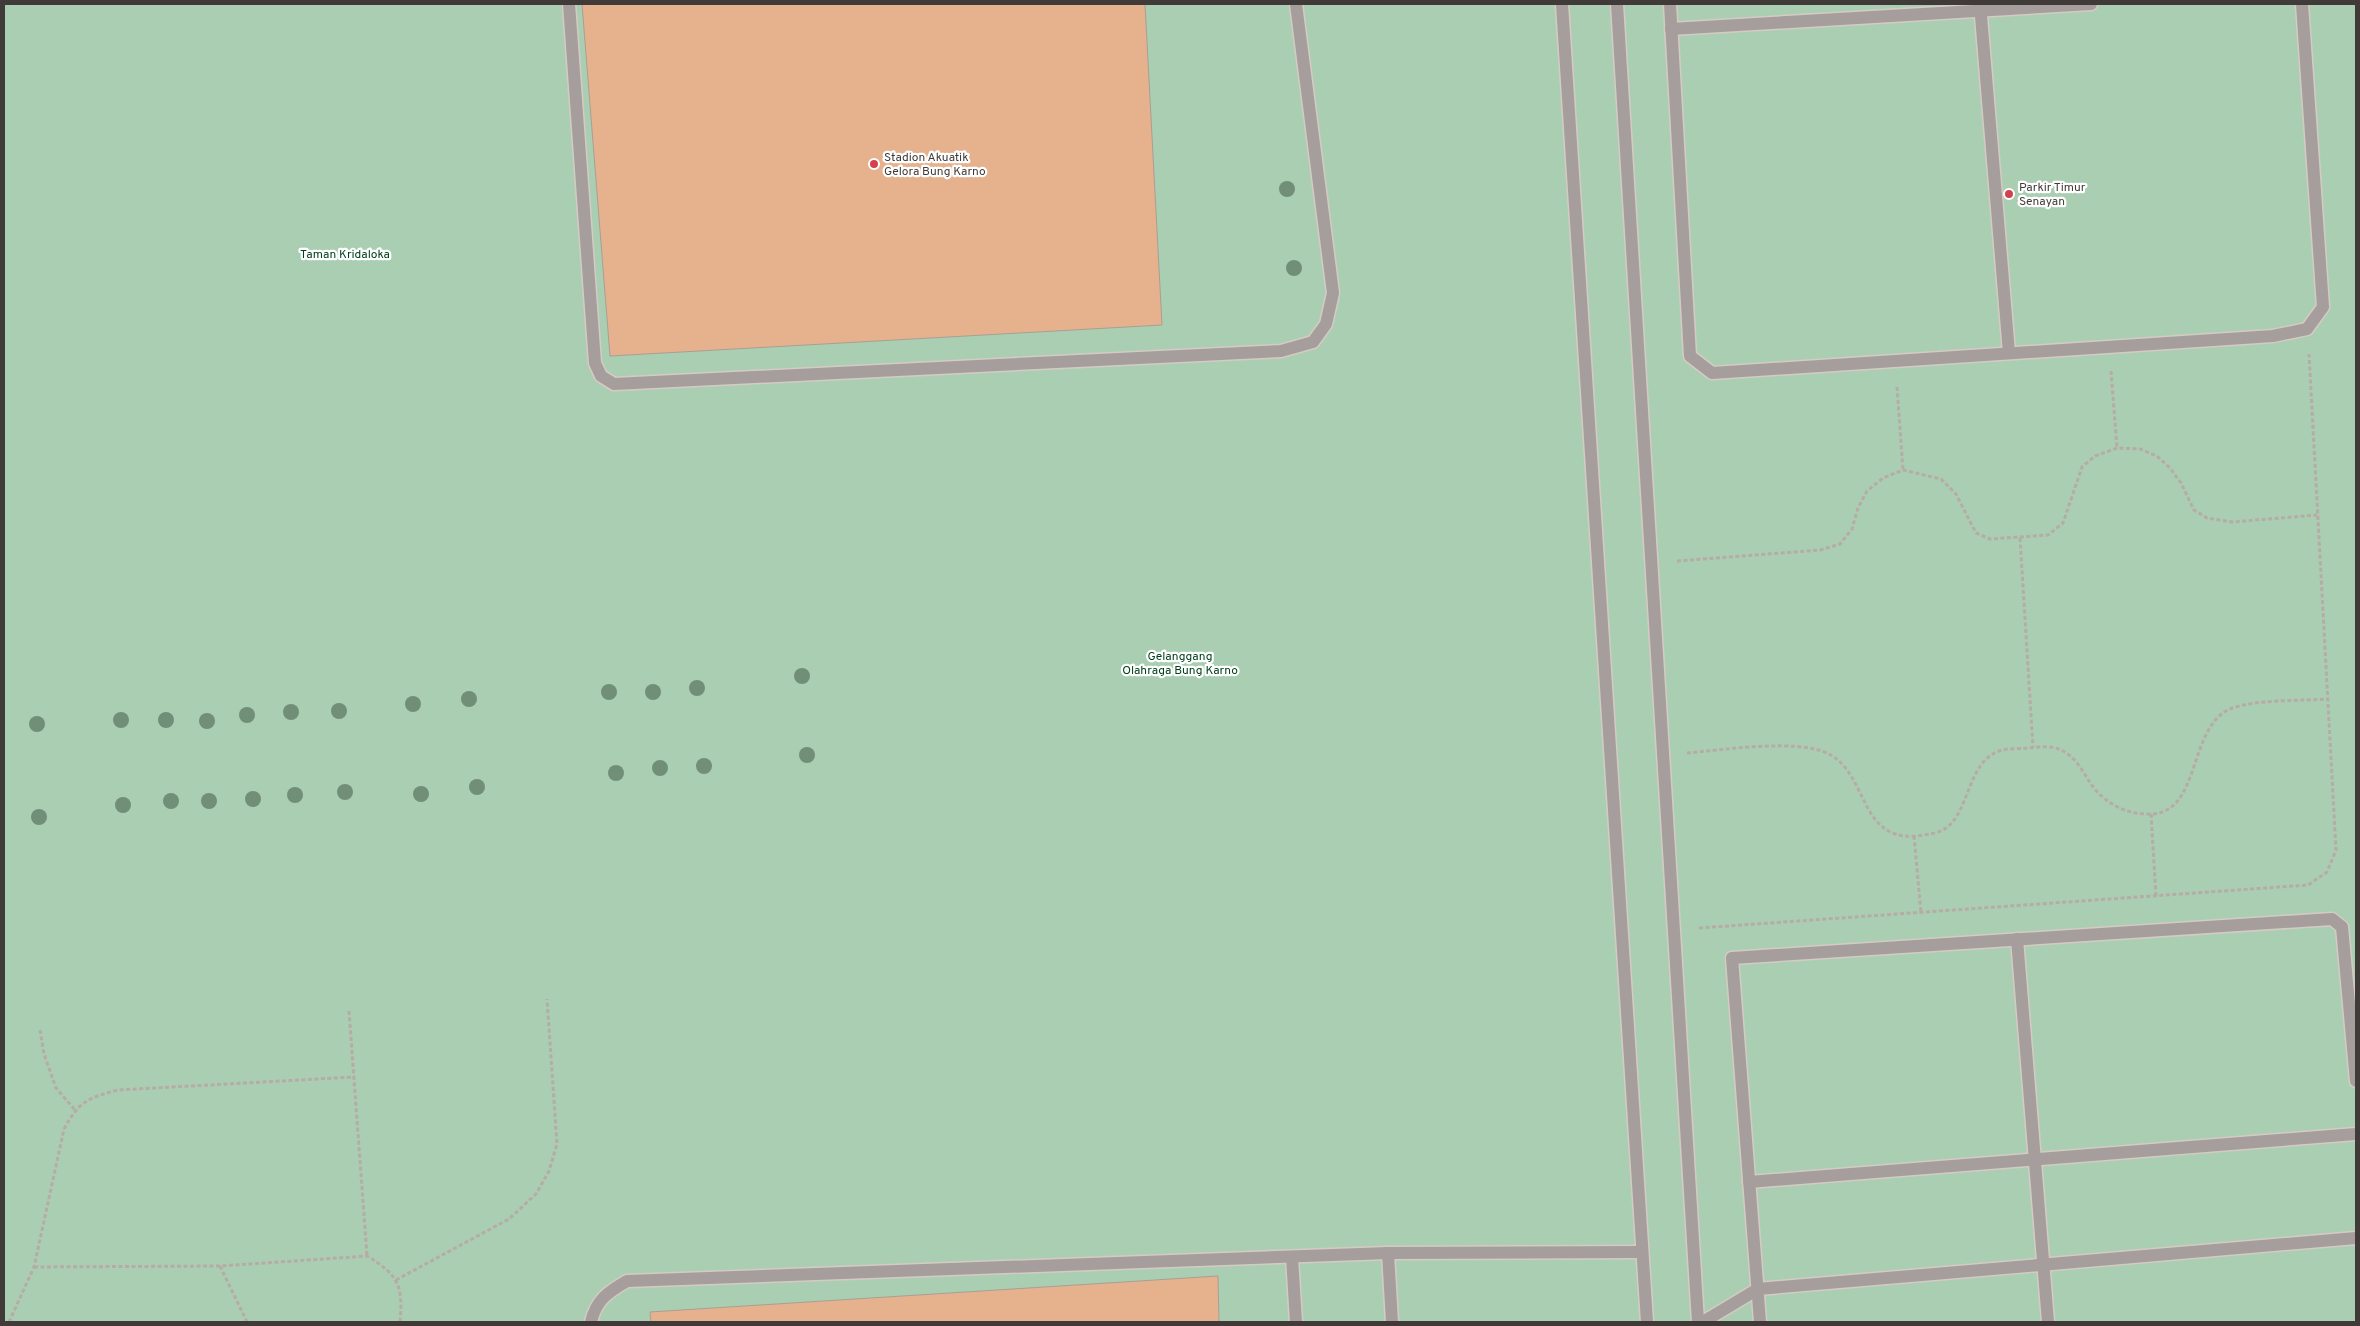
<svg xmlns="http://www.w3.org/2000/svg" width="2360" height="1326" font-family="Overpass,sans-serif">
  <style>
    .green { fill: #aaceb2 }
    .building { fill: #e6b28d; stroke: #aa9e95 }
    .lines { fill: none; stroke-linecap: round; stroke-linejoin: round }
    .minor-casing { stroke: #d6cbc3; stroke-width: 15 }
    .path { stroke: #b6aca5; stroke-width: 3; stroke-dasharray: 4 2.5; stroke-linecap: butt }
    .minor { stroke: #a59e9c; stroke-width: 12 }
    .tree { fill: #718f77 }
    .poi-dot { fill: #d2414e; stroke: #fff; stroke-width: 2 }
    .labels { text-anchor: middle; stroke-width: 4.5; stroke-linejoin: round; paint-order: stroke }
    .poi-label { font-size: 12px; fill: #403b38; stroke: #fff; text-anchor: start }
    .park-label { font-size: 12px; fill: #00401c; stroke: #fff }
  </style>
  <rect width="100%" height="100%" fill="#fcefe6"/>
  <rect class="green" x="4" y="4" width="2352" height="1318"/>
  <g class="building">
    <polygon points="582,4 1145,4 1162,325 610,356"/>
    <polygon points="1218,1276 1219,1322 651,1322 650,1312"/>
  </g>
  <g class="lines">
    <defs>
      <g id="minor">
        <polyline points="569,4 595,363 601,376 614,384 1281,351 1313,342 1326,324 1333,293 1296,4"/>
        <polyline points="1562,4 1647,1322"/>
        <polyline points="1617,4 1698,1322"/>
        <polyline points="1670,4 1690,356 1712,373 2273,336 2307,329 2323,307 2302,4"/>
        <polyline points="1980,4 2009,353"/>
        <polyline points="1671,29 2091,4"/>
        <polyline points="2017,939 2048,1322"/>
        <polyline points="1749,1182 2356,1134"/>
        <polyline points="1388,1253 1392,1322"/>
        <polyline points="1292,1257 1296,1322"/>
        <path d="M591,1322C596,1300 608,1292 627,1281L1388,1253L1642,1252"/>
        <polyline points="1703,1322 1758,1289 2356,1238"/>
        <polyline points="1760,1322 1732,958 2332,919 2342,927 2356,1081"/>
      </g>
    </defs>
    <use href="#minor" class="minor-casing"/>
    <g class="path">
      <polyline points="2111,371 2117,448"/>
      <polyline points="1897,387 1903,470"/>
      <polyline points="2020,538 2033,747"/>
      <polyline points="1677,561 1820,550 1840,544 1852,529 1858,508 1867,491 1883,478 1903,470 1941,479 1956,494 1976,533 1990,539 2048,535 2063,523 2082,467 2095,456 2117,448 2140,449 2157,456 2170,468 2181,483 2194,510 2207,518 2232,522 2317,515"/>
      <path d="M1687,753C1723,750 1798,738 1829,754C1868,774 1859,840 1915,836C1924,835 1935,834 1943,830C1970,815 1966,763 1999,751C2007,748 2018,749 2027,748C2039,747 2052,745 2063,751C2075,757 2082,770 2089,781C2103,803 2126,815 2151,814C2201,813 2188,727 2230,709C2254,699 2301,701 2328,699"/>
      <polyline points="2151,814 2156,896"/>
      <polyline points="1914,836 1921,913"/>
      <polyline points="1699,928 2308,885 2327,872 2336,850 2309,354"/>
      <polyline points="349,1011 367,1256"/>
      <polyline points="40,1030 44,1054 56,1088 75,1110"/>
      <polyline points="220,1266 247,1322"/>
      <path d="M34,1267L220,1266L367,1256C399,1275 403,1286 400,1322"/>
      <polyline points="396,1280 509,1219 536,1194 549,1171 557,1144 547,999"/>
      <path d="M9,1322L34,1267L64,1129C79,1101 88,1098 118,1090L354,1077"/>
    </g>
    <use href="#minor" class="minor"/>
  </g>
  <g class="tree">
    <circle cx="1287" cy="189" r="8"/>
    <circle cx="1294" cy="268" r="8"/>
    <circle cx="802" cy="676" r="8"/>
    <circle cx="697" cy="688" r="8"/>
    <circle cx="609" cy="692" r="8"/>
    <circle cx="653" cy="692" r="8"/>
    <circle cx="469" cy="699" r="8"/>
    <circle cx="413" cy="704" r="8"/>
    <circle cx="339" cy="711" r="8"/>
    <circle cx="291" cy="712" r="8"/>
    <circle cx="247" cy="715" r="8"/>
    <circle cx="121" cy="720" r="8"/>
    <circle cx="166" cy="720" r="8"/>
    <circle cx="207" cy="721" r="8"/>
    <circle cx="37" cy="724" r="8"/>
    <circle cx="807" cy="755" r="8"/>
    <circle cx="704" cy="766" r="8"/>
    <circle cx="660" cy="768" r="8"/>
    <circle cx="616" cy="773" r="8"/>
    <circle cx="477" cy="787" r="8"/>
    <circle cx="345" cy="792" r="8"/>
    <circle cx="421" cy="794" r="8"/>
    <circle cx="295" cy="795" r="8"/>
    <circle cx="253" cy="799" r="8"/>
    <circle cx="171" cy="801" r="8"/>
    <circle cx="209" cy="801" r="8"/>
    <circle cx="123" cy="805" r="8"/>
    <circle cx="39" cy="817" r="8"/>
  </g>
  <g class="poi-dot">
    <circle cx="874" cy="164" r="5"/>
    <circle cx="2009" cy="194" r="5"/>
  </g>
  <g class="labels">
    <g class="poi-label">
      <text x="884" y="161">Stadion Akuatik<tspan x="884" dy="14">Gelora Bung Karno</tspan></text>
      <text x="2019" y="191">Parkir Timur<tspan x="2019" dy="14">Senayan</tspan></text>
    </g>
    <g class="park-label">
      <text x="345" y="258">Taman Kridaloka</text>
      <text x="1180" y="660">Gelanggang<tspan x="1180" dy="14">Olahraga Bung Karno</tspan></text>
    </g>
  </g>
  <rect width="2360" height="1326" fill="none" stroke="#403b38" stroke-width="10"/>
</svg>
